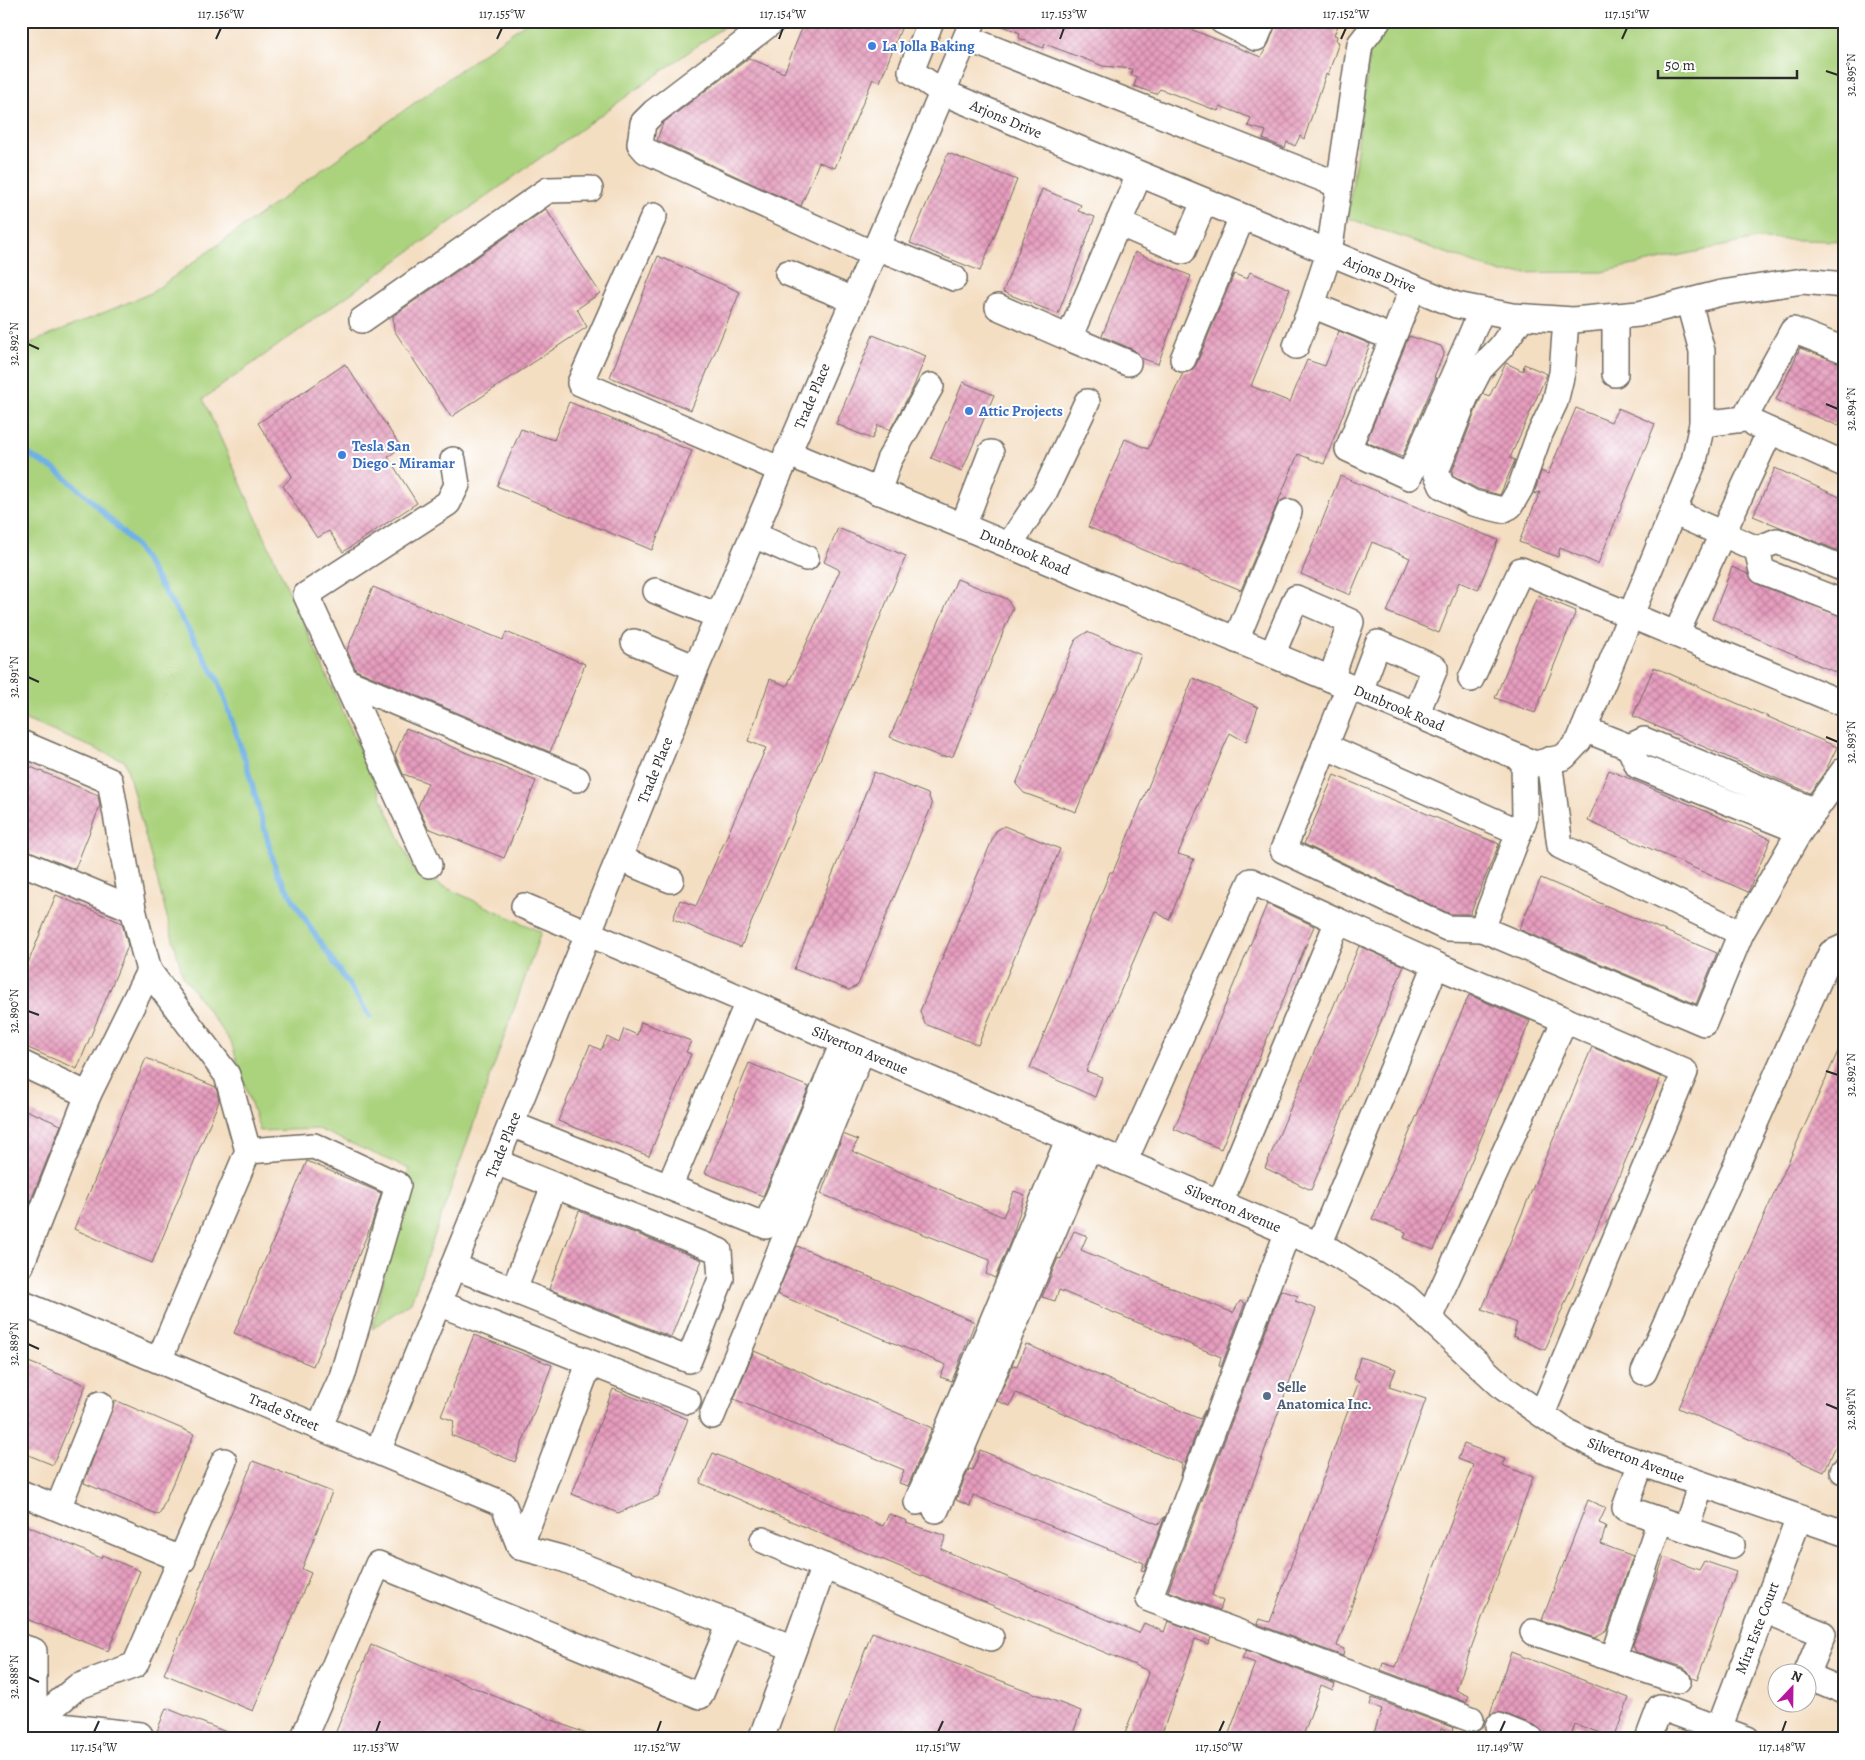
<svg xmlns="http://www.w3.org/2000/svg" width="1865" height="1760" font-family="Alegreya,serif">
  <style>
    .grass { fill: #abd37e; stroke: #6b7f54 }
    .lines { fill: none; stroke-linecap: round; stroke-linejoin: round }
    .stream { stroke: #70b1e4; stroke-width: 5.5 }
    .building { fill: url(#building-cross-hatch) }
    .minor-casing { stroke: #716a60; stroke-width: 28 }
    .minor { stroke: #fff; stroke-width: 25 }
    .ticks { fill: none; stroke: #2b2b2b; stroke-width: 2 }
    .shop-dot { fill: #3f7fe0; stroke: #fff; stroke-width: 2 }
    .service-dot { fill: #5c6f8a; stroke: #fff; stroke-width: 2 }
    .labels { text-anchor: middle; stroke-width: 4; stroke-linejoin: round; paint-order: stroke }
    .shop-label { font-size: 15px; font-weight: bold; fill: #366cbe; stroke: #fff; text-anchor: start }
    .street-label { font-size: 15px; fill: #2b2b2b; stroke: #fff }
    .service-label { font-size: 15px; font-weight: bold; fill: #4e5e75; stroke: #fff; text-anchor: start }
    .neatline { fill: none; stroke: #2b2b2b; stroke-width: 2 }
    .ticks-label { font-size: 12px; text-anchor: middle; fill: #2b2b2b }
  </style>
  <defs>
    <pattern id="building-cross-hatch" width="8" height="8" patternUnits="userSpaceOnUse" patternTransform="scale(1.25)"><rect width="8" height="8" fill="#e79dbe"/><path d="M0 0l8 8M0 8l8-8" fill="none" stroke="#bb809b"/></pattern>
  </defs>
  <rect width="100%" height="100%" fill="#fff"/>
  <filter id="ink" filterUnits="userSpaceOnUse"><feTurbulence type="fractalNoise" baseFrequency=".02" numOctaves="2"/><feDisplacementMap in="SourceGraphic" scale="10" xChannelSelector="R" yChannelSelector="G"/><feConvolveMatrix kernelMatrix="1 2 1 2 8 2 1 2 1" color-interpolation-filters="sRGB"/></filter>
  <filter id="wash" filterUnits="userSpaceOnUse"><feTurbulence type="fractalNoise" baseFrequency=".0096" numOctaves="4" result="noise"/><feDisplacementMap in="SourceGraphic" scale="20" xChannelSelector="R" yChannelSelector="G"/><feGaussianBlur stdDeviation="1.12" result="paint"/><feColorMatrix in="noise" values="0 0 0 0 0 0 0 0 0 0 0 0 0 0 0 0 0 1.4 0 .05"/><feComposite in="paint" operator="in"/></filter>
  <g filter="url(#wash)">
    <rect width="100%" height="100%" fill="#f4dec2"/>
    <g class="grass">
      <polygon points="528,21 732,21 203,399 415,873 541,932 411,1302 372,1329 409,1169 318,1129 260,1131 231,1042 183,976 125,761 21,718 21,347 151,293"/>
      <polygon points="1388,21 1844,21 1844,241 1756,239 1602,272 1502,273 1348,218 1371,43"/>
    </g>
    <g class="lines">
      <polyline class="stream" points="21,450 59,472 92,501 136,546 185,624 219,682 246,763 277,873 312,930 370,1016"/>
    </g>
    <g id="blocks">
      <g class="building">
        <polygon points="805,21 892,21 902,26 880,82 873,79 835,168 819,162 801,206 657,140 663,123 749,58 784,73"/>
        <polygon points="991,21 1170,21 1261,57 1269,43 1277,21 1340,21 1334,35 1337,36 1336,41 1339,42 1328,75 1326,74 1304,139 1300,136 1295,146 1287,142 1285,148 1263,139 1266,131 1248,126 1251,118 1220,106 1218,111 1160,89 1156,94 1134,86 1137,77 1131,75 1132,69 1103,66 1045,44 1043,48 1019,38 1020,33"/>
        <polygon points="948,153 1017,180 980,271 910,243"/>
        <polygon points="1042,189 1081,205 1078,211 1095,217 1058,314 1003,292"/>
        <polygon points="546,209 600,293 577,309 587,327 451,417 394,330 393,316"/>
        <polygon points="1135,252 1191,276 1158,364 1141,358 1134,350 1102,336"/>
        <polygon points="658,256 740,292 691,410 610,377"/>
        <polygon points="1250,272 1290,289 1251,386 1290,402 1307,360 1325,366 1339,331 1370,344 1324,464 1298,454 1241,590 1088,527 1125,439 1148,449 1183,373 1191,371 1196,365 1234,274 1247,279"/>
        <polygon points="873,335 926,356 913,388 890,430 878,425 872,439 836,424"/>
        <polygon points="1409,336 1441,346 1444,353 1434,377 1436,378 1402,457 1366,442"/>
        <polygon points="1800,348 1844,364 1844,428 1776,400"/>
        <polygon points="1506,363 1523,371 1524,364 1547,374 1510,458 1515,460 1500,495 1478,489 1453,476 1452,472 1479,402 1483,394 1489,397"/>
        <polygon points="345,364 401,447 388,457 417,503 343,552 329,531 317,538 283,486 292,476 258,423"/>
        <polygon points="963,382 994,395 962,471 931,458"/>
        <polygon points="569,402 692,451 652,550 497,486 521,429 554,440"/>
        <polygon points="1576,408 1611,422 1618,408 1655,424 1598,564 1560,548 1558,557 1519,542 1540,492 1534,494 1541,471 1548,474"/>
        <polygon points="1775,468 1844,499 1844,553 1753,516"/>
        <polygon points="1340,476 1498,540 1478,590 1459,582 1439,633 1387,612 1410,558 1372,542 1350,595 1301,574"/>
        <polygon points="838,528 906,556 741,947 673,919 680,900 696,906 766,748 748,741 770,679 787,686 840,570 824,562"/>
        <polygon points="1732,567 1748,574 1757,584 1844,617 1844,676 1712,619"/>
        <polygon points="957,579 1007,599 1013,608 953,756 942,757 890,737"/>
        <polygon points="373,587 503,640 506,632 585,664 550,752 356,670 347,650"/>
        <polygon points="1538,595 1576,611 1535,713 1495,698"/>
        <polygon points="1087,632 1141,655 1076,812 1024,793 1016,784 1076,639"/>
        <polygon points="1654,667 1837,747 1826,770 1810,793 1633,716"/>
        <polygon points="1193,678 1258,707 1246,742 1230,733 1178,854 1194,859 1169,920 1155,911 1086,1071 1102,1077 1095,1097 1030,1068 1110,872 1113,872"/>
        <polygon points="406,728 536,781 504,858 428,828 418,807 428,783 403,774 395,755"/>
        <polygon points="21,763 98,795 100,806 75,869 21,848"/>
        <polygon points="1609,770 1771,839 1748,892 1588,821"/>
        <polygon points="874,772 928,794 932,805 858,985 849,990 794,969"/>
        <polygon points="1334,775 1499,844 1470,914 1450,914 1304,844"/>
        <polygon points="1004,826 1060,849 978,1045 925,1024 920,1011 996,831"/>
        <polygon points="1541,878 1717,953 1696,1004 1519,929"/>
        <polygon points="56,895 122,923 128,946 77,1069 21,1045 21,980"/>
        <polygon points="1267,904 1314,926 1221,1149 1174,1129"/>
        <polygon points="1359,946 1404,966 1311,1190 1265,1168"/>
        <polygon points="1469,995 1530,1021 1434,1250 1404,1238 1406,1232 1372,1219"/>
        <polygon points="641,1022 691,1041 686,1052 691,1054 649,1156 558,1121 590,1045 601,1050 607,1037 619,1043 624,1029 637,1035"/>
        <polygon points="1844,1038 1844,1428 1824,1472 1678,1408"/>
        <polygon points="1592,1047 1661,1077 1545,1350 1513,1336 1517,1323 1482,1309"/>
        <polygon points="146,1058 216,1087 219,1101 152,1263 74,1229"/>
        <polygon points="749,1063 809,1087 763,1196 705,1173"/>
        <polygon points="21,1108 61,1125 21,1225"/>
        <polygon points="843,1134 858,1140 852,1151 1003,1217 1014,1191 1025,1195 1012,1237 995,1278 986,1274 990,1260 821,1194"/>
        <polygon points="307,1161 381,1193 372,1223 313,1366 234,1333"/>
        <polygon points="579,1211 702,1260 671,1337 549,1289"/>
        <polygon points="1074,1231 1087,1236 1081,1250 1233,1313 1240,1301 1245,1303 1221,1367 1219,1366 1221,1357 1059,1290 1055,1301 1042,1297 1058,1258 1061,1259"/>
        <polygon points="797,1246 975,1322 952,1381 940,1377 946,1365 777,1294"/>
        <polygon points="1281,1290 1298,1296 1295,1301 1316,1309 1212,1595 1223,1601 1220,1610 1168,1591"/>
        <polygon points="474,1335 552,1365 515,1462 451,1435 454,1421 441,1416"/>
        <polygon points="1026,1344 1200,1419 1205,1410 1180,1476 1182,1464 1016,1393 1010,1406 997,1401 1013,1365 1017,1366"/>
        <polygon points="754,1351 932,1428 908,1486 899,1483 904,1470 734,1399"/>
        <polygon points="1360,1357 1396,1369 1389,1387 1426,1399 1337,1646 1344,1649 1343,1656 1257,1624 1259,1619 1270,1622 1359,1381 1354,1379"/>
        <polygon points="21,1359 86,1385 53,1465 21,1452"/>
        <polygon points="613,1389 688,1419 658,1496 618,1513 572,1494"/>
        <polygon points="115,1400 194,1434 159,1515 84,1483"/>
        <polygon points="1464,1444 1505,1459 1502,1465 1533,1477 1456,1690 1469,1696 1466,1702 1381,1670 1383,1663 1396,1667 1473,1465 1458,1459"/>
        <polygon points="980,1450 1158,1524 1165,1516 1144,1571 1141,1570 1144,1563 973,1495 970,1506 956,1500 969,1469 973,1470"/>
        <polygon points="713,1453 883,1526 889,1514 907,1521 906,1523 946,1536 941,1549 1139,1633 1144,1623 1164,1632 1168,1621 1211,1637 1208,1644 1195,1639 1160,1739 1123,1739 1149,1671 700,1483"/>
        <polygon points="253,1461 332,1492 302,1569 311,1573 253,1711 164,1674"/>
        <polygon points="1588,1500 1606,1508 1599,1523 1606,1526 1601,1544 1633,1556 1607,1631 1595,1638 1542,1620"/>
        <polygon points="21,1523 101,1558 102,1555 140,1571 108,1651 21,1617"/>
        <polygon points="1664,1557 1699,1570 1704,1561 1736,1572 1697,1680 1692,1678 1688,1671 1683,1667 1636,1652 1633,1645"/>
        <polygon points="872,1632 1081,1711 1071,1739 832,1739"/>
        <polygon points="371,1645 596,1738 596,1739 333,1739"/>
        <polygon points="1246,1650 1335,1684 1333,1690 1321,1685 1302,1739 1227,1739 1255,1663 1242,1658"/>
        <polygon points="1511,1652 1629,1698 1614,1738 1575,1724 1570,1739 1552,1739 1545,1736 1536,1726 1503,1713 1490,1714"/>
        <polygon points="1372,1698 1454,1728 1452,1734 1441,1729 1437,1739 1372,1739 1382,1709 1370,1705"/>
        <polygon points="166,1708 241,1738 241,1739 154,1739"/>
      </g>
    </g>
  </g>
  <g filter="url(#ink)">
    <use href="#blocks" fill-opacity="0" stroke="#716a60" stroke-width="1"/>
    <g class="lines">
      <defs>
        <g id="minor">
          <polyline points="773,21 654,112 643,123 640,144 646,151 873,254"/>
          <polyline points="931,21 911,71 942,92 1456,305 1512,316 1573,320 1639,314 1721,293 1803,281 1844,285"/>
          <polyline points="1222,21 1256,38 1263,21"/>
          <polyline points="966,38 1339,185"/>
          <polyline points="654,216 580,383 781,470"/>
          <polyline points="1118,223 1183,251 1204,202"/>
          <polyline points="876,247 954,278"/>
          <polyline points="788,273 853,300"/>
          <polyline points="1413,288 1348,449 1409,477 1482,310"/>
          <polyline points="1312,305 1378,332"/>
          <polyline points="998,307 1069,338 1139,175"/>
          <polyline points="1522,317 1501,347 1480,369 1466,396 1436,472 1442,486 1473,503 1502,510 1510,506 1520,489 1538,438 1555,402 1562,373 1566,320"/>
          <polyline points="1615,317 1615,374"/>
          <polyline points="362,320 548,190 590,189"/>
          <polyline points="1069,338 1128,363"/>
          <polyline points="1296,346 1312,305 1329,253 1360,44 1378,21"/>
          <polyline points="1183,359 1242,217"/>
          <polyline points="1702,424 1744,419 1793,330 1844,350"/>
          <polyline points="1755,424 1844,464"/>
          <polyline points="787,453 1535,764 1564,757 1579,741 1694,461 1702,424 1702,351 1689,303"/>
          <polyline points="878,492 889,460 931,386"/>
          <polyline points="1673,512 1757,549"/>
          <polyline points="963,526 991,453"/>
          <polyline points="754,535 806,558"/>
          <polyline points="1009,545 1045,491 1087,402"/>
          <polyline points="1844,569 1777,541 1757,549 1762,571 1844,603"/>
          <polyline points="656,591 718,616"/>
          <polyline points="1676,634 1770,431"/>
          <polyline points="1236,640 1289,512"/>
          <polyline points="634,642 696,668"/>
          <polyline points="1272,655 1296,598 1351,622 1331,679"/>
          <polyline points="1471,679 1521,570 1844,704"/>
          <polyline points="345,681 577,779"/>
          <polyline points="1349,687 1283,850 1447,928 1482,929"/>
          <polyline points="1360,691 1378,643 1435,668 1416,715"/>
          <polyline points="1584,729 1629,747"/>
          <polyline points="21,743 110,781 133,909 149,971"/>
          <polyline points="1325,746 1519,832"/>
          <polyline points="1524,760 1525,817 1482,929 1704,1023 1741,933 1800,831 1844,770"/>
          <polyline points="1549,760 1560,846 1741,933"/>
          <polyline points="1800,831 1638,766 1629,747 1644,740 1815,811"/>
          <polyline points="620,859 671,880"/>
          <polyline points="21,862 133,909"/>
          <polyline points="429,865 306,595 448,503 457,485 453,460"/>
          <polyline points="524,906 1328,1249 1406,1297 1504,1388 1567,1432 1609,1452 1844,1533"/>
          <polyline points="1338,921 1436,965"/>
          <polyline points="21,1063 88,1095 21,1265"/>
          <polyline points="88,1095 149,971 227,1075 248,1151 314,1146 398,1185 342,1377 319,1427"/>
          <polyline points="511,1124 669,1187 748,1002"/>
          <polyline points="1124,1162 1251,881 1338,921 1220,1203"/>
          <polyline points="669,1187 766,1226 843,1043"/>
          <polyline points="1288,1231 1149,1599 1471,1719"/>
          <polyline points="1319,1245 1436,965 1565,1020 1429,1318"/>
          <polyline points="453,1266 689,1360 721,1279 719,1251 496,1162"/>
          <polyline points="514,1290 554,1186"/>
          <polyline points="21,1303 503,1504 520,1547"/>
          <polyline points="438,1303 688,1401"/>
          <polyline points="159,1360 248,1151"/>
          <polyline points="1644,1372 1831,953 1844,947"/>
          <polyline points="1542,1414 1685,1072 1565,1020"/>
          <polyline points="712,1416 862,1051"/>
          <polyline points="378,1451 696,668 973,21"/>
          <polyline points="1641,1463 1625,1508 1686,1529 1701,1484"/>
          <polyline points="1843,1471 1844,1470"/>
          <polyline points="21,1493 183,1560"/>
          <polyline points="917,1502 1069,1138"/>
          <polyline points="58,1508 100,1404"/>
          <polyline points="936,1510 1089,1147"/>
          <polyline points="1660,1520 1613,1659 1678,1681"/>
          <polyline points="1686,1529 1732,1545"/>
          <polyline points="763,1540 991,1638"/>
          <polyline points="520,1547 561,1558 794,1648"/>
          <polyline points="520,1547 589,1364"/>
          <polyline points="1764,1610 1823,1634 1807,1672"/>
          <polyline points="1533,1632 1613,1659"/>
          <polyline points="21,1647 34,1651 34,1723 27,1739"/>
          <polyline points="1808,1676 1844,1691"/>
          <polyline points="24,1719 34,1723 140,1735"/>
          <polyline points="34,1723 77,1687 135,1665 224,1461"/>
          <polyline points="1498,1726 1531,1739"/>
          <polyline points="303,1739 378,1564 700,1696 730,1624"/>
          <polyline points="761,1739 824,1566"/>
          <polyline points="1648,1739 1660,1707 1747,1739"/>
          <polyline points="1715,1739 1799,1518"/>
        </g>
      </defs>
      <use href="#minor" class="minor-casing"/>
      <use href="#minor" class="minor"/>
    </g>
  </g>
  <path class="ticks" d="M216,39L221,28M497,39L502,28M779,39L783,28M1060,39L1064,28M1341,39L1346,28M1622,39L1627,28M1826,71L1838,75M28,344L39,349M1826,404L1838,409M28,677L39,682M1826,737L1838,742M28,1011L39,1015M1826,1071L1838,1075M28,1344L39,1349M1826,1404L1838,1409M28,1677L39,1682M94,1732L99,1721M376,1732L380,1721M657,1732L661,1721M938,1732L943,1721M1219,1732L1224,1721M1500,1732L1505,1721M1782,1732L1786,1721"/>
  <g class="shop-dot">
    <circle cx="872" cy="46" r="5"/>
    <circle cx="969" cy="411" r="5"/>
    <circle cx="342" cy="455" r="5"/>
  </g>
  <circle class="service-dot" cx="1267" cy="1396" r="5"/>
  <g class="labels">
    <g class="shop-label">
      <text x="882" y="51">La Jolla Baking</text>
      <text x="979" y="416">Attic Projects</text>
      <text x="352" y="451">Tesla San<tspan x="352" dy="17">Diego - Miramar</tspan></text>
    </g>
    <g class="street-label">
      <text transform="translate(1006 119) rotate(23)" y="5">Arjons Drive</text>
      <text transform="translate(1380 274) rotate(22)" y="5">Arjons Drive</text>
      <text transform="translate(812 396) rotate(-67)" y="5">Trade Place</text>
      <text transform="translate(1025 552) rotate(23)" y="5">Dunbrook Road</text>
      <text transform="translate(1399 708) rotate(23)" y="5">Dunbrook Road</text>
      <text transform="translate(655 770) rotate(-68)" y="5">Trade Place</text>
      <text transform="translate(860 1050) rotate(23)" y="5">Silverton Avenue</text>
      <text transform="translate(503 1145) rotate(-68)" y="5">Trade Place</text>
      <text transform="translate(1233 1208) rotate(23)" y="5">Silverton Avenue</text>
      <text transform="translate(284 1412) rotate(23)" y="5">Trade Street</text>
      <text transform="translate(1636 1460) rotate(21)" y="5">Silverton Avenue</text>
      <text transform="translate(1757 1628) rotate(-69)" y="5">Mira Este Court</text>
    </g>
    <g class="service-label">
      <text x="1277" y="1392">Selle<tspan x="1277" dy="17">Anatomica Inc.</tspan></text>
    </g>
  </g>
  <rect width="1865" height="1760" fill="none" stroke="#fff" stroke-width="55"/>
  <g transform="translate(1792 1688) rotate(22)"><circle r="24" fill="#ffffff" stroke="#aaaaaa"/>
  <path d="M0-4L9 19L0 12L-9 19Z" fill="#b5179e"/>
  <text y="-8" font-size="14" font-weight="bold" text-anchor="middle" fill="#2b2b2b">N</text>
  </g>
  <path d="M1658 70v8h139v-8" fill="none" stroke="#2b2b2b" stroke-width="2.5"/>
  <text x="1665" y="70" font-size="15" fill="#2b2b2b" stroke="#ffffff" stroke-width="4" paint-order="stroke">50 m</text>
  <rect x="28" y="28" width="1810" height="1704" class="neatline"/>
  <g class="ticks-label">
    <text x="221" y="18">117.156°W</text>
    <text x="502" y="18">117.155°W</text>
    <text x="783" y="18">117.154°W</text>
    <text x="1064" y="18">117.153°W</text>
    <text x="1346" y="18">117.152°W</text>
    <text x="1627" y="18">117.151°W</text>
    <text transform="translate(1851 75) rotate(-90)" y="4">32.895°N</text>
    <text transform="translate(14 344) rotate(-90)" y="4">32.892°N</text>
    <text transform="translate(1851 409) rotate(-90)" y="4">32.894°N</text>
    <text transform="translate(14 677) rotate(-90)" y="4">32.891°N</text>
    <text transform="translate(1851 742) rotate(-90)" y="4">32.893°N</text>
    <text transform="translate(14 1011) rotate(-90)" y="4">32.890°N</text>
    <text transform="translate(1851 1075) rotate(-90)" y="4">32.892°N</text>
    <text transform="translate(14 1344) rotate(-90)" y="4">32.889°N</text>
    <text transform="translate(1851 1409) rotate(-90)" y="4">32.891°N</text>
    <text transform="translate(14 1677) rotate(-90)" y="4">32.888°N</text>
    <text x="94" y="1751">117.154°W</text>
    <text x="376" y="1751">117.153°W</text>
    <text x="657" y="1751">117.152°W</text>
    <text x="938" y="1751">117.151°W</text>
    <text x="1219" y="1751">117.150°W</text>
    <text x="1500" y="1751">117.149°W</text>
    <text x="1782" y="1751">117.148°W</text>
  </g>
</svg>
